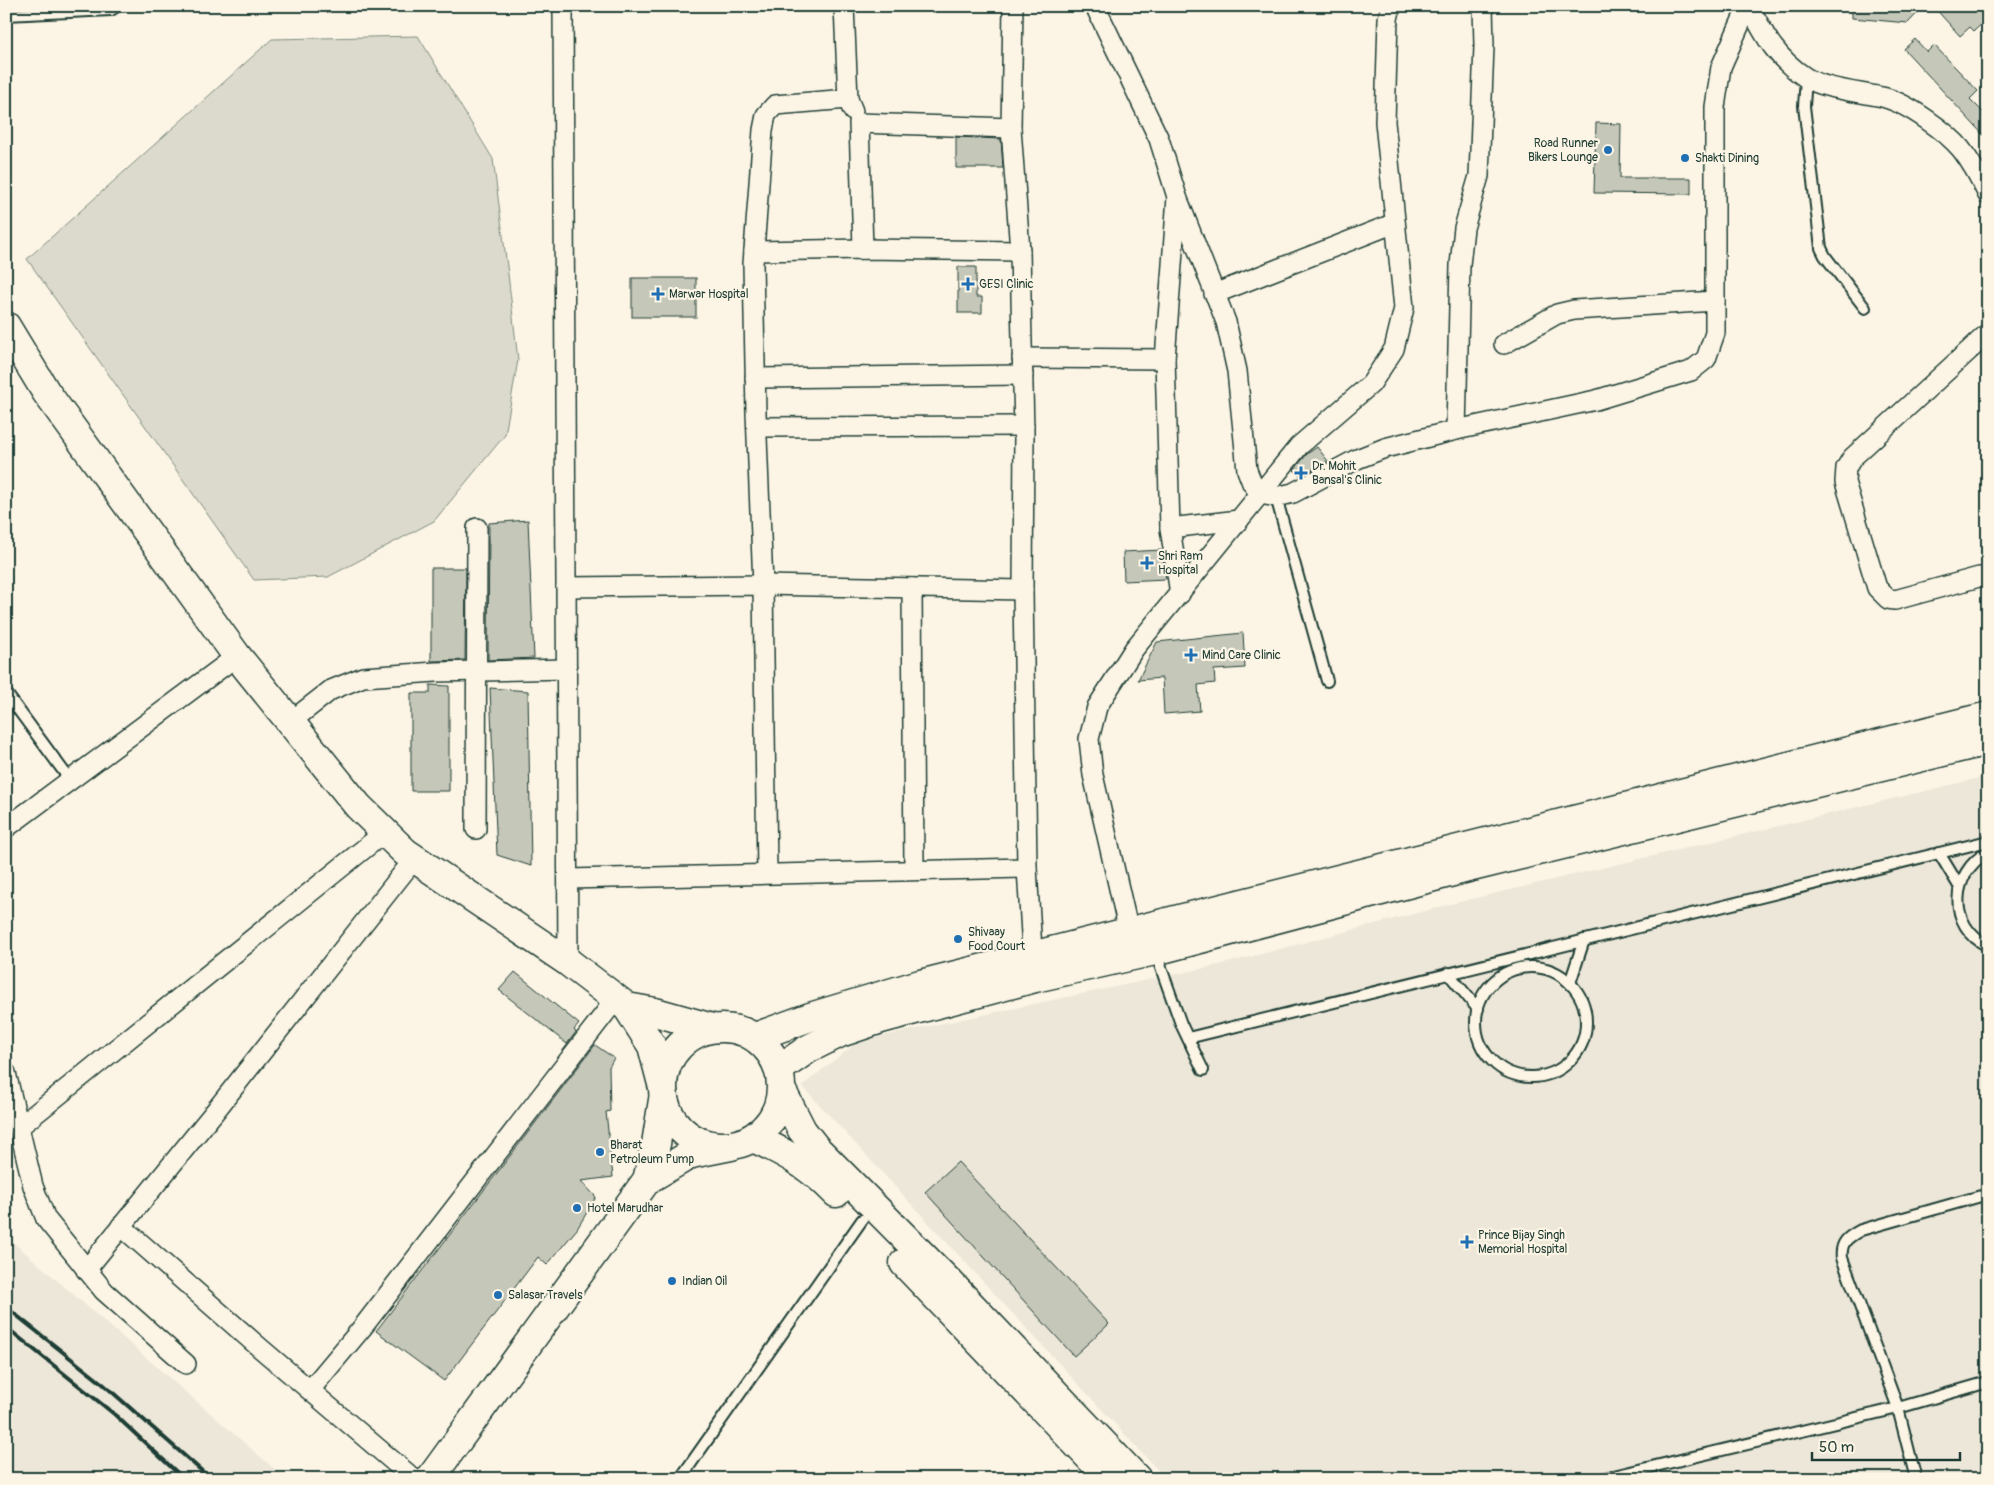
<svg xmlns="http://www.w3.org/2000/svg" width="1994" height="1485" font-family="Pangolin,sans-serif">
  <style>
    .built { fill: #ece7d8 }
    .green { fill: #dcdacc; stroke: #7e8c80 }
    .building { fill: #c5c7b9; stroke: #1f3d34 }
    .lines { fill: none; stroke-linecap: round; stroke-linejoin: round }
    .lane-casing { stroke: #1f3d34; stroke-width: 14 }
    .street-casing { stroke: #1f3d34; stroke-width: 22 }
    .secondary-casing { stroke: #1f3d34; stroke-width: 31 }
    .primary-casing { stroke: #1f3d34; stroke-width: 31 }
    .lane { stroke: #fcf5e5; stroke-width: 10 }
    .street { stroke: #fcf5e5; stroke-width: 19 }
    .secondary { stroke: #fcf5e5; stroke-width: 28 }
    .primary { stroke: #fcf5e5; stroke-width: 28 }
    .rail { stroke: #1f3d34; stroke-width: 4 }
    .poi-dot { fill: #1f6fb2; stroke: #fcf5e5; stroke-width: 2 }
    .labels { text-anchor: middle; stroke-width: 4.5; stroke-linejoin: round; paint-order: stroke }
    .poi-label { font-size: 12px; fill: #1f3d34; stroke: #fcf5e5; text-anchor: start }
  </style>
  <rect width="100%" height="100%" fill="#fcf5e5"/>
  <filter id="ink" filterUnits="userSpaceOnUse"><feTurbulence type="fractalNoise" baseFrequency=".02" numOctaves="2"/><feDisplacementMap in="SourceGraphic" scale="10" xChannelSelector="R" yChannelSelector="G"/><feConvolveMatrix kernelMatrix="1 2 1 2 8 2 1 2 1" color-interpolation-filters="sRGB"/></filter>
  <g filter="url(#ink)">
    <g class="built">
      <polygon points="1988,776 1988,1479 1166,1479 802,1086 859,1041 1219,965 1455,903"/>
      <polygon points="6,1236 286,1479 6,1479"/>
    </g>
    <polygon class="green" points="418,36 493,159 508,274 518,360 505,435 434,521 328,577 254,580 27,259 272,39"/>
    <g class="building">
      <polygon points="1852,6 1924,6 1908,23 1852,18"/>
      <polygon points="1933,6 1988,6 1988,18 1974,31 1970,27 1960,36"/>
      <polygon points="1915,39 1927,52 1934,45 1978,91 1970,99 1988,117 1988,140 1904,49"/>
      <polygon points="1596,123 1621,124 1620,178 1691,178 1691,194 1594,193"/>
      <polygon points="956,137 1001,139 1003,168 956,168"/>
      <polygon points="958,267 976,267 976,297 982,297 982,313 958,313"/>
      <rect x="632" y="278" width="64" height="39"/>
      <polygon points="1317,447 1328,461 1301,476 1294,470 1307,454"/>
      <polygon points="528,520 534,658 488,660 489,523"/>
      <polygon points="1162,550 1166,579 1124,581 1123,552"/>
      <polygon points="431,568 466,568 465,660 431,661"/>
      <polygon points="1243,633 1245,668 1214,670 1215,683 1198,685 1200,711 1164,714 1162,678 1138,680 1157,642"/>
      <polygon points="430,685 449,686 449,791 411,791 411,693 430,693"/>
      <polygon points="490,688 528,691 531,866 497,855"/>
      <polygon points="515,972 579,1024 574,1030 576,1032 567,1044 499,990"/>
      <polygon points="595,1045 614,1058 609,1067 610,1111 606,1112 613,1177 581,1181 596,1197 577,1229 547,1265 538,1257 444,1381 376,1331"/>
      <polygon points="958,1162 1109,1324 1074,1356 925,1192"/>
    </g>
    <g class="lines">
      <defs>
        <g id="lane">
          <polyline points="6,15 111,10 117,6"/>
          <polyline points="1806,78 1804,106 1821,248 1825,256 1865,308"/>
          <polyline points="1276,497 1327,681"/>
          <polyline points="6,693 70,780"/>
          <path d="M1988,852C1950,873 1947,926 1988,946"/>
          <polyline points="1939,853 1959,886"/>
          <polyline points="1155,951 1181,1024 1203,1070"/>
          <circle cx="1531" cy="1022" r="55"/>
          <polyline points="1448,973 1478,1009"/>
          <polyline points="1570,983 1584,940"/>
          <polyline points="1188,1038 1988,841"/>
          <polyline points="680,1479 862,1220"/>
          <polyline points="1601,1479 1898,1408 1988,1382"/>
          <path d="M1916,1479L1898,1408L1842,1258C1840,1242 1848,1237 1861,1230L1988,1194"/>
        </g>
        <g id="street">
          <polyline points="563,6 568,962"/>
          <polyline points="844,6 848,99 853,111"/>
          <polyline points="1013,6 1011,128 1020,251 1024,432 1023,590 1027,868 1033,967"/>
          <polyline points="1095,6 1159,139 1177,197 1165,359 1170,528 1180,594"/>
          <path d="M1749,6C1765,36 1776,58 1805,77C1825,90 1863,92 1886,98C1908,104 1947,132 1961,149C1972,163 1981,180 1988,195"/>
          <polyline points="1177,197 1226,322 1237,371 1247,470 1252,483 1260,494 1276,497 1293,493 1357,459 1385,448 1456,430 1596,400 1691,371 1706,359 1715,333 1715,107 1721,67 1748,6"/>
          <polyline points="863,249 859,123 1011,128"/>
          <polyline points="754,251 863,249 1020,251"/>
          <polyline points="1214,294 1395,223"/>
          <polyline points="1988,333 1852,458 1846,468 1845,482 1877,588 1888,599 1895,600 1979,577 1988,577"/>
          <polyline points="1504,344 1557,314 1574,310 1715,301"/>
          <polyline points="1022,358 1165,359"/>
          <polyline points="755,378 1023,375"/>
          <polyline points="757,427 1024,426"/>
          <polyline points="1456,430 1460,265 1464,228 1479,176 1484,46 1483,6"/>
          <polyline points="1170,528 1239,520"/>
          <polyline points="566,587 763,585 1023,590"/>
          <polyline points="912,588 914,870"/>
          <polyline points="290,722 331,690 363,677 436,672 567,669"/>
          <polyline points="6,828 237,656"/>
          <polyline points="476,829 477,528"/>
          <polyline points="767,873 763,585 756,413 753,264 763,130 766,115 775,105 848,99"/>
          <polyline points="568,879 1027,868"/>
          <polyline points="1131,941 1093,775 1089,739 1097,707 1134,649 1299,446 1371,384 1394,349 1404,308 1385,122 1388,19 1391,6"/>
          <polyline points="6,1073 33,1186 46,1219 104,1291 186,1364"/>
          <polyline points="19,1127 385,832"/>
          <polyline points="121,1226 259,1347 414,1479"/>
          <polyline points="86,1270 216,1110 415,858"/>
          <polyline points="310,1390 362,1328 616,999"/>
        </g>
        <g id="secondary">
          <polyline points="6,326 46,392 237,656 358,806 405,852 568,962 627,1007 652,1046 662,1084"/>
          <polyline points="627,1007 655,1012 712,1028"/>
          <polyline points="647,1180 691,1154 731,1146"/>
          <polyline points="430,1479 647,1180 656,1144 663,1100"/>
        </g>
        <g id="primary">
          <circle cx="722" cy="1087" r="59"/>
          <polyline points="755,1037 810,1017 920,984 1988,716"/>
          <polyline points="779,1069 808,1049 840,1033 881,1019 1035,978 1155,951 1468,868 1988,741"/>
          <polyline points="782,1091 802,1130 816,1148 954,1287 1137,1479"/>
          <path d="M753,1138C785,1152 811,1167 836,1193"/>
          <polyline points="904,1263 1110,1479"/>
        </g>
      </defs>
      <use href="#lane" class="lane-casing"/>
      <use href="#street" class="street-casing"/>
      <use href="#secondary" class="secondary-casing"/>
      <use href="#primary" class="primary-casing"/>
      <use href="#lane" class="lane"/>
      <use href="#street" class="street"/>
      <use href="#secondary" class="secondary"/>
      <use href="#primary" class="primary"/>
      <g class="rail">
        <polyline points="6,1307 103,1384 211,1479"/>
        <polyline points="6,1327 114,1414 184,1479"/>
      </g>
    </g>
  </g>
  <g class="poi-dot">
    <circle cx="1608" cy="150" r="5"/>
    <circle cx="1685" cy="158" r="5"/>
    <path d="M965.5 276.5h5v5h5v5h-5v5h-5v-5h-5v-5h5z"/>
    <path d="M655.5 286.5h5v5h5v5h-5v5h-5v-5h-5v-5h5z"/>
    <path d="M1298.5 465.5h5v5h5v5h-5v5h-5v-5h-5v-5h5z"/>
    <path d="M1144.5 555.5h5v5h5v5h-5v5h-5v-5h-5v-5h5z"/>
    <path d="M1188.5 647.5h5v5h5v5h-5v5h-5v-5h-5v-5h5z"/>
    <circle cx="958" cy="939" r="5"/>
    <circle cx="600" cy="1152" r="5"/>
    <circle cx="577" cy="1208" r="5"/>
    <path d="M1464.5 1234.5h5v5h5v5h-5v5h-5v-5h-5v-5h5z"/>
    <circle cx="672" cy="1281" r="5"/>
    <circle cx="498" cy="1295" r="5"/>
  </g>
  <g class="labels">
    <g class="poi-label">
      <text x="1598" y="147" text-anchor="end">Road Runner<tspan x="1598" dy="14">Bikers Lounge</tspan></text>
      <text x="1695" y="162">Shakti Dining</text>
      <text x="979" y="288">GESI Clinic</text>
      <text x="669" y="298">Marwar Hospital</text>
      <text x="1312" y="470">Dr. Mohit<tspan x="1312" dy="14">Bansal's Clinic</tspan></text>
      <text x="1158" y="560">Shri Ram<tspan x="1158" dy="14">Hospital</tspan></text>
      <text x="1202" y="659">Mind Care Clinic</text>
      <text x="968" y="936">Shivaay<tspan x="968" dy="14">Food Court</tspan></text>
      <text x="610" y="1149">Bharat<tspan x="610" dy="14">Petroleum Pump</tspan></text>
      <text x="587" y="1212">Hotel Marudhar</text>
      <text x="1478" y="1239">Prince Bijay Singh<tspan x="1478" dy="14">Memorial Hospital</tspan></text>
      <text x="682" y="1285">Indian Oil</text>
      <text x="508" y="1299">Salasar Travels</text>
    </g>
  </g>
  <rect width="1994" height="1485" fill="none" stroke="#fcf5e5" stroke-width="25"/>
  <rect x="12" y="12" width="1969" height="1460" fill="none" stroke="#1f3d34" stroke-width="2" filter="url(#ink)"/>
  <path d="M1812 1452v8h148v-8" fill="none" stroke="#1f3d34" stroke-width="2.5"/>
  <text x="1819" y="1452" font-size="15" fill="#1f3d34" stroke="#fcf5e5" stroke-width="4" paint-order="stroke">50 m</text>
</svg>
